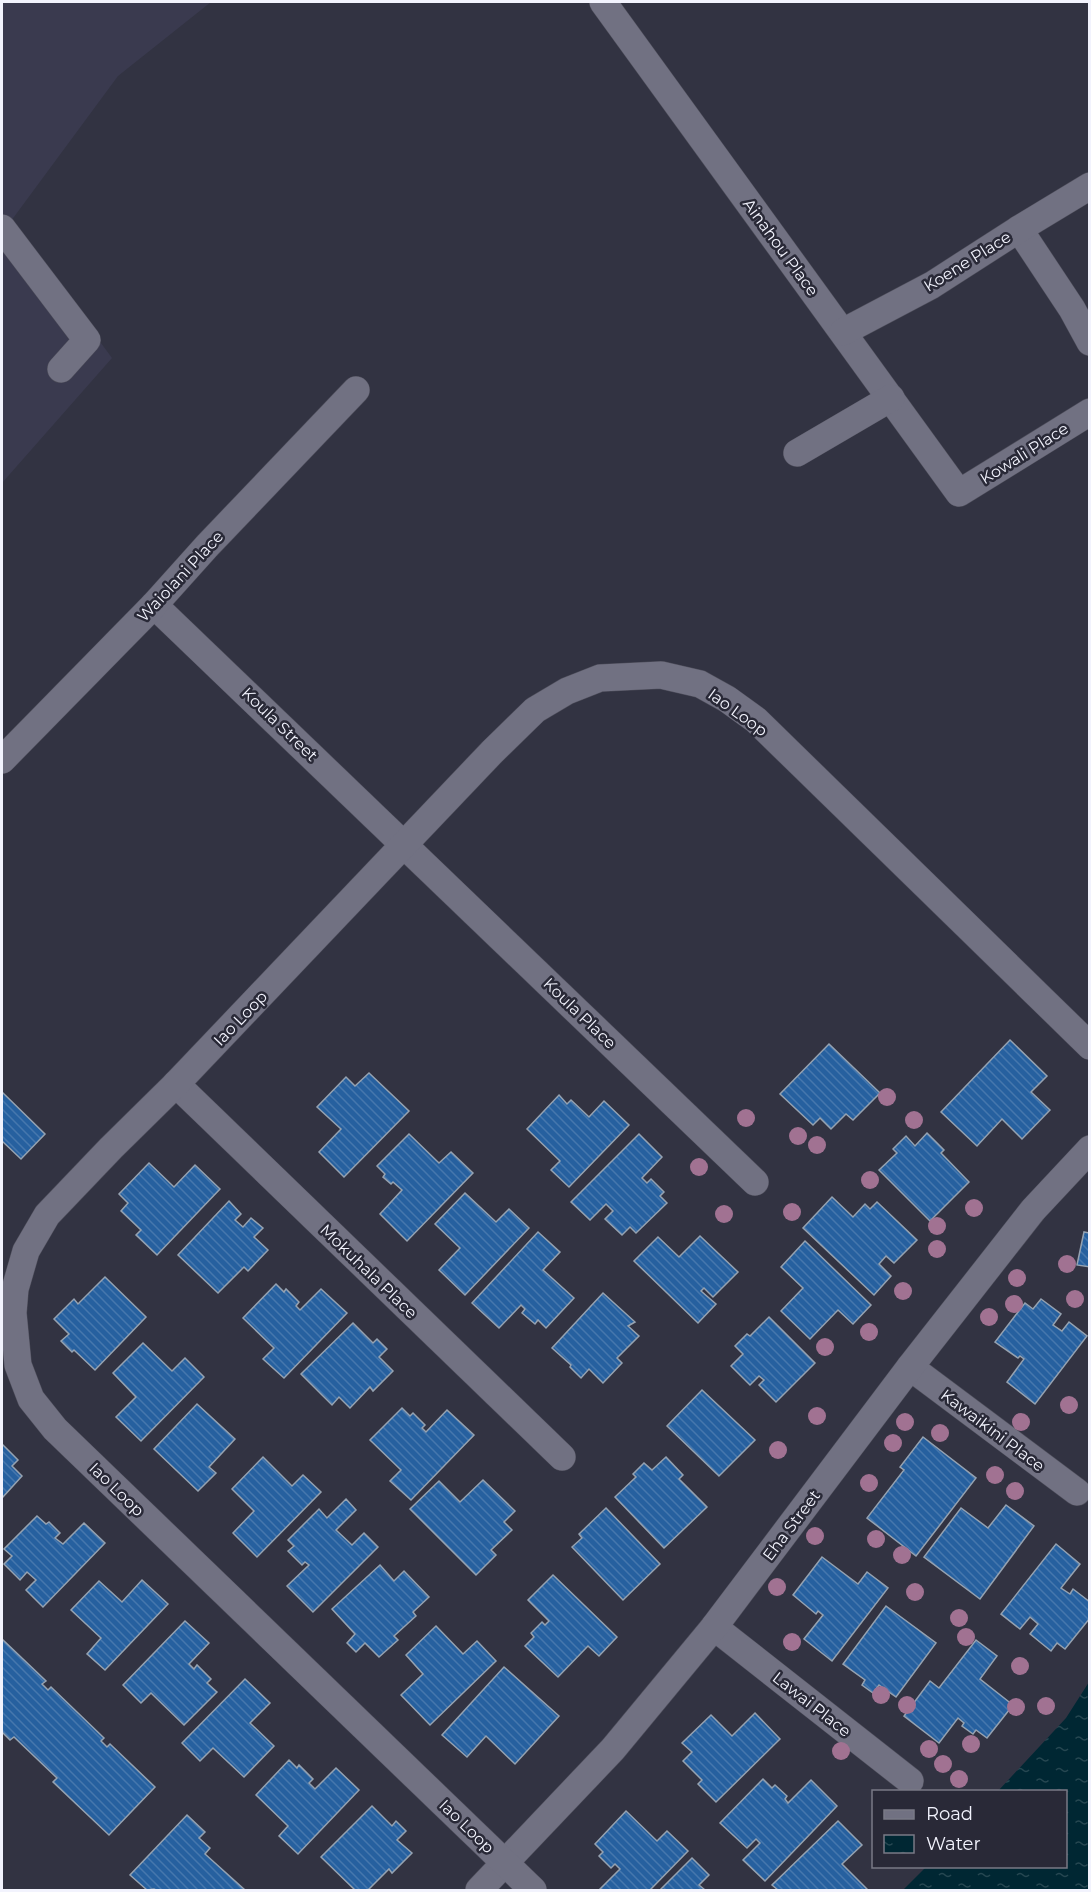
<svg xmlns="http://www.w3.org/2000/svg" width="1091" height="1892" font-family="Montserrat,sans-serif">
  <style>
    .built { fill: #3a3a4f }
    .water { fill: url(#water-ripples) }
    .building { fill: url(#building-back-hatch); stroke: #95a2b1; stroke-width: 1.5 }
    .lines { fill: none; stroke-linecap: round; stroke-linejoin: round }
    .minor-casing { stroke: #4e4e5b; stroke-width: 28 }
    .minor { stroke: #717182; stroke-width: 27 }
    .tree { fill: #a17292 }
    .labels { text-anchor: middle; stroke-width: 5; stroke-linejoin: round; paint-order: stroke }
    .street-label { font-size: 16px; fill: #f2f3fd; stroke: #292937 }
  </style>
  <defs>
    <pattern id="water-ripples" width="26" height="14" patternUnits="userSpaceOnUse" patternTransform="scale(1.5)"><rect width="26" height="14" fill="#002733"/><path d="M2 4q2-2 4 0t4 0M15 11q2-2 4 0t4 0" fill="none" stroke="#264751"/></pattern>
    <pattern id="building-back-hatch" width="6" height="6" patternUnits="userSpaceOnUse" patternTransform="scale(1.5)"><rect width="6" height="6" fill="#26609f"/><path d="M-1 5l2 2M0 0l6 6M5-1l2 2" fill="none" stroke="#4677ad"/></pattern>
  </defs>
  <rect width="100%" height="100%" fill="#323342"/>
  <polygon class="built" points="2,2 211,2 118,76 11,221 112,358 2,483"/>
  <polygon class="water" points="1089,1682 1089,1890 903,1890 926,1867 1066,1866 1066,1792 998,1791 1066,1718"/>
  <g class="building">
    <polygon points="1010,1040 1047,1076 1031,1092 1050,1110 1022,1139 1002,1119 977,1146 941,1112"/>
    <polygon points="829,1044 880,1093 853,1120 846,1114 831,1129 820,1118 813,1125 780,1094"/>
    <polygon points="369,1073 409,1111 344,1177 319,1152 341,1129 317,1107 346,1077 355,1086"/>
    <polygon points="2,1092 45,1134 21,1159 2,1141"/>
    <polygon points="559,1095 567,1104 571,1100 589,1117 604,1101 629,1125 569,1187 551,1170 560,1161 527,1129"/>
    <polygon points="927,1133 944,1150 941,1153 969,1182 930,1221 879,1170 897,1153 893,1149 906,1136 915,1146"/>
    <polygon points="409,1134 439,1163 451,1152 473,1173 407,1241 380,1214 402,1190 393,1182 391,1184 383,1177 385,1174 377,1166"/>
    <polygon points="639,1134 662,1157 642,1178 647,1183 651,1179 664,1192 660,1196 667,1203 636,1233 630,1227 622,1235 605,1219 613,1211 606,1204 590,1220 571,1202"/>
    <polygon points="149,1163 174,1187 195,1165 220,1189 157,1255 136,1235 141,1230 121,1211 128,1203 119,1194"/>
    <polygon points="465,1193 496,1222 509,1209 529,1228 465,1295 439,1270 460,1248 435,1224"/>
    <polygon points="832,1197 853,1217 865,1204 870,1209 877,1202 917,1240 894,1263 886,1256 879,1264 891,1276 874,1295 803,1228"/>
    <polygon points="229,1201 241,1214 235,1220 243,1227 251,1218 263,1228 254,1237 268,1250 248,1271 244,1267 218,1293 178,1255"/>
    <polygon points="1090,1231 1090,1267 1077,1265 1084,1232 1089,1233"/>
    <polygon points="538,1232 560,1252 543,1270 574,1298 546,1328 538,1320 535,1324 522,1313 525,1309 521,1305 499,1328 472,1303"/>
    <polygon points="700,1236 738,1272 713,1297 704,1288 701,1291 716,1304 698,1323 634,1261 658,1237 679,1257"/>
    <polygon points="805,1241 871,1305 853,1324 838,1310 810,1339 781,1311 803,1288 781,1267"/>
    <polygon points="105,1277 146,1317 95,1370 74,1350 72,1352 61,1341 69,1334 54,1319 74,1299 78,1304"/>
    <polygon points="276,1284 284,1292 286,1289 299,1302 296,1306 300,1310 321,1289 347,1313 284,1378 263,1359 274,1348 243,1318"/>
    <polygon points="603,1293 635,1322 628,1326 639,1336 617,1358 622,1363 603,1383 589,1369 581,1378 570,1367 571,1365 552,1348"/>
    <polygon points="1041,1299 1061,1314 1053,1325 1062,1331 1069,1322 1087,1336 1035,1404 1007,1382 1024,1359 1020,1356 1018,1358 995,1342 1025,1303 1033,1309"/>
    <polygon points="769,1317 815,1363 776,1402 759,1385 764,1380 759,1376 750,1385 731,1366 743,1354 735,1346 747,1334 750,1336"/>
    <polygon points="353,1323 373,1343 377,1339 387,1349 379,1357 393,1371 373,1391 370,1387 350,1408 339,1397 332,1405 301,1374"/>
    <polygon points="143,1343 172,1371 185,1358 204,1377 141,1441 116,1417 136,1397 113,1373"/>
    <polygon points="702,1390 755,1440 719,1476 667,1426"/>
    <polygon points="197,1404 235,1439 209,1467 216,1473 198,1491 154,1449"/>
    <polygon points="402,1408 410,1416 413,1413 425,1425 422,1428 426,1432 447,1410 474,1435 411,1500 390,1481 401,1470 370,1440"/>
    <polygon points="923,1437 976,1478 916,1556 867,1518 904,1470 900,1467"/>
    <polygon points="2,1444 18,1460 12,1466 22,1476 2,1498"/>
    <polygon points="263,1457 292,1486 303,1475 321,1492 257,1557 233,1533 254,1511 232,1489"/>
    <polygon points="666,1457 683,1475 679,1479 707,1507 664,1548 615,1497 636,1477 633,1474 644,1463 652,1470"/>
    <polygon points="483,1480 515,1511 504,1522 512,1530 491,1550 496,1555 476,1575 410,1509 439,1481 460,1502"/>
    <polygon points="346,1499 356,1510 336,1530 352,1545 364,1533 378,1547 313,1612 287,1586 309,1565 305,1562 302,1565 288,1551 294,1546 288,1540 319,1509 327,1518"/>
    <polygon points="1006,1505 1034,1526 980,1599 924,1557 961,1508 988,1528"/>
    <polygon points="606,1508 660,1564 623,1600 572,1547 582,1538 579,1534"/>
    <polygon points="37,1516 46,1524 49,1522 60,1533 55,1538 63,1544 84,1523 105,1543 43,1607 26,1590 36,1580 27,1572 20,1580 4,1564 12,1556 4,1549"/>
    <polygon points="1056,1544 1080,1564 1061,1588 1070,1594 1073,1589 1090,1602 1090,1618 1065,1649 1057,1643 1051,1651 1030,1634 1038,1624 1030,1617 1020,1629 1001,1614"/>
    <polygon points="822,1557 858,1584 867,1572 888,1588 832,1661 804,1639 823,1615 818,1611 816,1614 793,1595"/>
    <polygon points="380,1565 394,1581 404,1571 429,1597 413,1612 416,1616 394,1636 398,1640 379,1657 365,1643 356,1652 347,1643 355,1634 332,1609"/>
    <polygon points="553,1575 617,1637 599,1656 588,1646 558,1677 525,1646 534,1637 531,1633 542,1622 545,1625 549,1621 528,1600"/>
    <polygon points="142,1580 168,1604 105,1670 87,1654 101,1638 71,1610 99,1581 122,1602"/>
    <polygon points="886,1606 936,1643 896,1697 879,1685 873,1693 862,1685 865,1680 843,1664"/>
    <polygon points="185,1621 209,1643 189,1664 194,1669 197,1665 211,1679 207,1683 217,1692 184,1725 151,1693 141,1703 123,1685"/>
    <polygon points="436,1626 463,1654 477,1641 496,1661 430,1725 401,1695 423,1674 406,1655"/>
    <polygon points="2,1639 46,1681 42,1684 48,1690 51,1687 104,1738 101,1741 107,1747 110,1744 155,1787 109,1835 53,1782 57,1778 14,1737 10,1740 2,1732"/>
    <polygon points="976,1640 997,1656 980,1679 1013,1705 987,1738 976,1730 973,1734 962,1726 964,1723 958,1718 939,1743 904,1716 930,1681 939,1688"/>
    <polygon points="504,1667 559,1716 515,1764 486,1736 467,1757 442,1735"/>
    <polygon points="245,1679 270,1703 250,1723 274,1746 244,1777 213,1748 200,1761 182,1743"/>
    <polygon points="755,1713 780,1739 716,1802 698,1784 702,1780 683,1761 692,1752 682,1743 711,1715 732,1736"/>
    <polygon points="289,1760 297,1768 299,1765 313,1779 309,1783 315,1789 336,1768 359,1790 298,1854 279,1836 288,1826 256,1795"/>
    <polygon points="763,1779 772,1788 775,1785 787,1796 785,1799 788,1803 811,1780 837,1806 765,1881 743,1860 760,1843 756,1839 747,1848 720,1823"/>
    <polygon points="372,1806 392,1826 396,1821 406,1831 397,1840 412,1853 392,1873 389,1869 368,1890 355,1890 321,1857"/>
    <polygon points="626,1811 657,1841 667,1831 688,1851 650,1890 599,1890 620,1869 615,1864 611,1868 599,1856 603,1852 595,1844"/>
    <polygon points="187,1815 205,1832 199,1838 210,1848 205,1854 245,1890 156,1890 154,1889 147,1890 130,1875"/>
    <polygon points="838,1821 862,1845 842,1864 867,1889 865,1890 778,1890 772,1885"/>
    <polygon points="692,1858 709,1875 699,1885 705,1890 660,1890"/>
  </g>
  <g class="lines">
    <defs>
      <g id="minor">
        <polyline points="603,2 959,493 1090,412"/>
        <polyline points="2,228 87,340 61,369"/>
        <polyline points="1019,229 1072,309 1090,342"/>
        <polyline points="843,332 932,285 1019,229 1090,186"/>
        <polyline points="797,453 891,398"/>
        <polyline points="154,605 755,1182"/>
        <polyline points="2,760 154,605 207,546 356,390"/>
        <polyline points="176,1084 562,1457"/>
        <polyline points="910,1367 1077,1492"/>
        <polyline points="714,1627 910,1781"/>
        <polyline points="479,1890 613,1749 714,1627 910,1367 1033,1210 1090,1149"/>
        <polyline points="533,1890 55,1429 31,1399 18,1365 13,1313 15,1289 26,1251 47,1215 111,1148 176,1084 492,752 535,710 567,691 600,678 661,675 700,684 727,699 756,720 1090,1046"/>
      </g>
    </defs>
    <use href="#minor" class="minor-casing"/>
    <use href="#minor" class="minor"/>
  </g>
  <g class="tree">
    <circle cx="887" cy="1097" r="9"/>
    <circle cx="746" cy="1118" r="9"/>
    <circle cx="914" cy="1120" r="9"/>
    <circle cx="798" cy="1136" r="9"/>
    <circle cx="817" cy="1145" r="9"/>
    <circle cx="699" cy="1167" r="9"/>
    <circle cx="870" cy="1180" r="9"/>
    <circle cx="974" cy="1208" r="9"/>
    <circle cx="792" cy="1212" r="9"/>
    <circle cx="724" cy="1214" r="9"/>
    <circle cx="937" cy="1226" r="9"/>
    <circle cx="937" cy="1249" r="9"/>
    <circle cx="1067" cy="1264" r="9"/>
    <circle cx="1017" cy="1278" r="9"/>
    <circle cx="903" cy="1291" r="9"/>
    <circle cx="1075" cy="1299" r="9"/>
    <circle cx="1014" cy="1304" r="9"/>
    <circle cx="989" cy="1317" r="9"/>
    <circle cx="869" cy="1332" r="9"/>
    <circle cx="825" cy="1347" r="9"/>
    <circle cx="1069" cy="1405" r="9"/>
    <circle cx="817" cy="1416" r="9"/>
    <circle cx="905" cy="1422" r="9"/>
    <circle cx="1021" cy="1422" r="9"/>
    <circle cx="940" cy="1433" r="9"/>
    <circle cx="893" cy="1443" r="9"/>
    <circle cx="778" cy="1450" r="9"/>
    <circle cx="995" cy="1475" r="9"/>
    <circle cx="869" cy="1483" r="9"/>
    <circle cx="1015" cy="1491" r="9"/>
    <circle cx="815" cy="1536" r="9"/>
    <circle cx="876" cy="1539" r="9"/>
    <circle cx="902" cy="1555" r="9"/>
    <circle cx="777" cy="1587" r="9"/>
    <circle cx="915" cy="1592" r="9"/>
    <circle cx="959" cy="1618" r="9"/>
    <circle cx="966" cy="1637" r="9"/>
    <circle cx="792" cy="1642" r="9"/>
    <circle cx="1020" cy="1666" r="9"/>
    <circle cx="881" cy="1695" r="9"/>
    <circle cx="907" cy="1705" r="9"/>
    <circle cx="1046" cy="1706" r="9"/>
    <circle cx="1016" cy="1707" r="9"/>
    <circle cx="971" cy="1744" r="9"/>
    <circle cx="929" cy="1749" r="9"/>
    <circle cx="841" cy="1751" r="9"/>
    <circle cx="943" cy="1764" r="9"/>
    <circle cx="959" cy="1779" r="9"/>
  </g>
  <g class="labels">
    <g class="street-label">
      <text transform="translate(781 247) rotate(54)" y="6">Ainahou Place</text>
      <text transform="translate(967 261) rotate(-32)" y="6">Koene Place</text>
      <text transform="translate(1024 453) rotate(-32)" y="6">Kowali Place</text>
      <text transform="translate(180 576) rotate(-47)" y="6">Waiolani Place</text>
      <text transform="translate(738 712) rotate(36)" y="6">Iao Loop</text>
      <text transform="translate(280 724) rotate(44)" y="6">Koula Street</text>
      <text transform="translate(580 1013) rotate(44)" y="6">Koula Place</text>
      <text transform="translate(240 1018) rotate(-46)" y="6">Iao Loop</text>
      <text transform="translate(369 1271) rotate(44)" y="6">Mokuhala Place</text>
      <text transform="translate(993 1430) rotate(37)" y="6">Kawaikini Place</text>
      <text transform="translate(117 1489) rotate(44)" y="6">Iao Loop</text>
      <text transform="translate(791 1525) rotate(-53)" y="6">Eha Street</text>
      <text transform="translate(812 1704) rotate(38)" y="6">Lawai Place</text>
      <text transform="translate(467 1826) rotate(44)" y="6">Iao Loop</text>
    </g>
  </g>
  <rect width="1091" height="1892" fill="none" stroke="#f2f3fd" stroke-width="6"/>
  <rect x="872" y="1790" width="195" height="78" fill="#292937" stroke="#797a86" stroke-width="1.5"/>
  <rect x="884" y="1810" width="30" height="9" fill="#717182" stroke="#797a86" stroke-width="1.5"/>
  <text x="926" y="1820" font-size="18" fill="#f2f3fd">Road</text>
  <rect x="884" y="1835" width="30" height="18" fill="url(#water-ripples)" stroke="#797a86" stroke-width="1.5"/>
  <text x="926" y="1850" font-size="18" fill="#f2f3fd">Water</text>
</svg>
